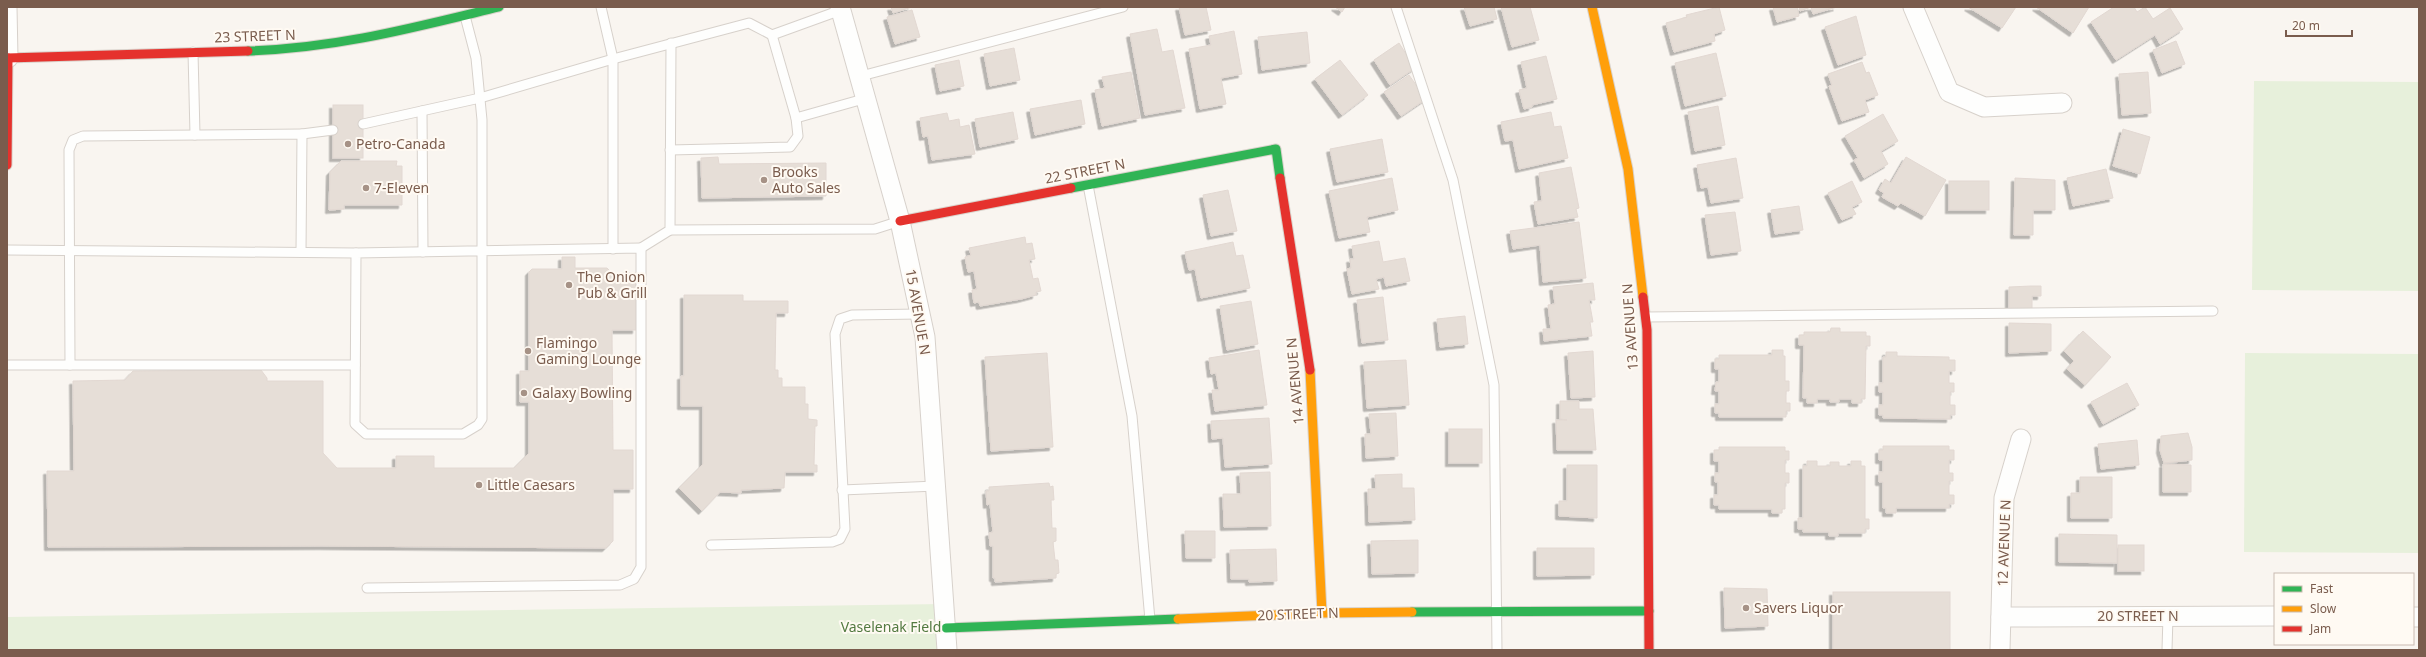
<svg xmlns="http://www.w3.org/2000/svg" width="2426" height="657" font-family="'Noto Sans',sans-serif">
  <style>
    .green { fill: #e7f0db }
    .building { fill: #e6ded7; stroke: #e2d8d2; filter: url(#shadow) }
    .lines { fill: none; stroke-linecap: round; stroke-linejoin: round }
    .lane-casing { stroke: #d7d1cb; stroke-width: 11 }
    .street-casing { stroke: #d7d1cb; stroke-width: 21 }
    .fast-casing { stroke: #d9d2cb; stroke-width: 11 }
    .slow-casing { stroke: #d9d2cb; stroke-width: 11 }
    .jam-casing { stroke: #d9d2cb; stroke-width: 11 }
    .lane { stroke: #fefefd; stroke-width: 9 }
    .street { stroke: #fefefd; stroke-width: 19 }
    .fast { stroke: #30b455; stroke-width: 9 }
    .slow { stroke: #ff9f0a; stroke-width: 9 }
    .jam { stroke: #e5322d; stroke-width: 9 }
    .poi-dot { fill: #a69286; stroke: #fffaf3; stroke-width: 1.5 }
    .labels { text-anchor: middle; stroke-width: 4; stroke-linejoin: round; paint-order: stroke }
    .street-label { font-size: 14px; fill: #7a5c4d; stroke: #fffaf3 }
    .poi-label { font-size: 14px; fill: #7a5c4d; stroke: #fffaf3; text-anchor: start }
    .park-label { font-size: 14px; fill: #537a41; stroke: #fffaf3 }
  </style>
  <defs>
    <filter id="shadow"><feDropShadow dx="-3.5" dy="3.5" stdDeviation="0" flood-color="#0004"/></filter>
  </defs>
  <rect width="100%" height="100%" fill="#f9f5f0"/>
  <g class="green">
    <polygon points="2254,81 2419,82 2419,291 2252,290"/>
    <polygon points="2245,353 2419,354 2419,553 2244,552"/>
    <polygon points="944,604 947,650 7,650 7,617"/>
  </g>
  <g class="building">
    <polygon points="891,7 912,7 893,13"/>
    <polygon points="1179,7 1206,7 1211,30 1185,35"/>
    <polygon points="1335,7 1345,7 1342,12"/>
    <polygon points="1464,7 1494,7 1497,19 1470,26"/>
    <polygon points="1501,7 1530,7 1539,40 1512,47"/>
    <polygon points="1719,7 1725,30 1714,34 1715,41 1674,52 1666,23 1687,17 1686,15"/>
    <polygon points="1773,7 1797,7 1799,16 1777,22"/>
    <polygon points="1799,7 1837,7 1813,14 1811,7 1800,11"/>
    <polygon points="1968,7 2016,7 2002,28"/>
    <polygon points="2036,7 2089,7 2073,33"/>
    <polygon points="2114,7 2134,7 2137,12 2145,7 2153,19 2170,8 2183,29 2160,44 2155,35 2116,60 2091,22"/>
    <polygon points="912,10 920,37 895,44 887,17"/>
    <polygon points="1856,16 1866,55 1838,65 1825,27"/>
    <polygon points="1157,29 1162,52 1173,50 1185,108 1145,115 1130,34"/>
    <polygon points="1234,31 1242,74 1221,78 1226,104 1200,109 1189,49 1211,45 1209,36"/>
    <polygon points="1307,32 1310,63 1262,70 1258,37"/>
    <polygon points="2176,41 2185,64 2162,73 2153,50"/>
    <polygon points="1399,43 1415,68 1390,85 1374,60"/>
    <polygon points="1014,48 1020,80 990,86 984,54"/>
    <polygon points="1716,53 1726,96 1685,106 1675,63"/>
    <polygon points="1546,56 1557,99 1532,105 1532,107 1524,109 1519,90 1527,88 1521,62"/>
    <polygon points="959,60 964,86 940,91 935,65"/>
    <polygon points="1340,60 1368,95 1342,115 1315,79"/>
    <polygon points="1862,62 1866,73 1869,72 1878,95 1865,100 1869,112 1842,121 1829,86 1832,85 1828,74"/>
    <polygon points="1131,72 1140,118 1102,126 1095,90 1105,88 1102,77"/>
    <polygon points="2148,72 2151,113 2122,115 2119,74"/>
    <polygon points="1409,75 1426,99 1401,116 1384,92"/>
    <polygon points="1081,100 1085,124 1035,135 1030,109"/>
    <rect x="333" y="105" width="30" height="53"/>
    <polygon points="1718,106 1725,145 1695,151 1688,112"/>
    <polygon points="1013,112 1018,139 980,147 975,119"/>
    <polygon points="1551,112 1554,127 1561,126 1568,158 1519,169 1513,140 1505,141 1501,122"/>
    <polygon points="947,113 949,121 959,119 960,127 969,125 975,154 932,160 928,136 923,137 920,118"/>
    <polygon points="1883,114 1898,141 1881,151 1888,164 1864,178 1854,160 1858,158 1845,136"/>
    <polygon points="2123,129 2150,137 2140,174 2113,166"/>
    <polygon points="1382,139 1388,172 1337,182 1330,149"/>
    <polygon points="718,157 719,164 826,163 826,196 702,198 701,158"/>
    <polygon points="1906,157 1946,180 1925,216 1901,203 1898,206 1882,197 1884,193 1879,190 1885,179 1891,183"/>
    <polygon points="1736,158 1743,198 1711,203 1708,187 1701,188 1697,165"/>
    <polygon points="341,161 397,161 396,166 402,166 402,205 344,205 344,209 329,210 330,172"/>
    <polygon points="1571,167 1579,208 1576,209 1578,217 1538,224 1534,202 1542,201 1539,173"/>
    <polygon points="2106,169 2113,198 2073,206 2067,178"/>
    <polygon points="1392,178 1398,210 1367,217 1370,232 1339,238 1329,191"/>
    <polygon points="2015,178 2055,180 2055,210 2033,210 2033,235 2014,235"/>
    <polygon points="1852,181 1862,202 1852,207 1856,214 1842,220 1828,193"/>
    <rect x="1949" y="181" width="40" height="29"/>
    <polygon points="1228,190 1237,231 1211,236 1203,195"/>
    <polygon points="1799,206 1803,230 1775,234 1771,210"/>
    <polygon points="1735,212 1741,251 1711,255 1705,215"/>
    <polygon points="1579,222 1586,278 1543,282 1540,245 1513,249 1510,231"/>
    <polygon points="1025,237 1026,244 1032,243 1035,259 1029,260 1033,279 1038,278 1041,291 1036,292 1036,295 1021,299 980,306 979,302 974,303 972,290 977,289 974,271 968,272 965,257 971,255 969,248"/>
    <polygon points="1379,241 1383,262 1405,258 1410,281 1386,286 1384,277 1376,279 1379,289 1352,294 1347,269 1351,268 1350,259 1354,259 1352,246"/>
    <polygon points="1233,242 1236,256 1243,255 1250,288 1201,298 1195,269 1189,270 1185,252"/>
    <polygon points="562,257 575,257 575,268 607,268 612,273 636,273 636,330 612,330 613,450 633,450 633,489 613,489 613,541 606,548 322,546 48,547 47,471 74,471 73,381 125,380 133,371 261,370 267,378 267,381 323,381 323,453 337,468 396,468 396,456 434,456 434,468 514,468 529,453 529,402 520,402 520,371 529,371 529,272 532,269 562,269"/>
    <polygon points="1593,283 1595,300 1589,300 1593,322 1590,322 1592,336 1544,341 1543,329 1551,329 1548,305 1555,304 1553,287"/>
    <polygon points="2031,286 2041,286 2041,296 2032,296 2032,312 2009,312 2009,287"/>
    <polygon points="684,295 743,295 743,301 788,301 788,313 776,313 775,370 778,370 778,378 782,378 782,387 805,387 805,404 808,404 808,419 817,420 817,426 815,426 814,465 817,465 817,472 785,472 784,488 741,490 741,493 720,492 702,511 679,488 703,464 703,406 681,406 681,376 684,376"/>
    <polygon points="1383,297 1388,340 1362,343 1357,300"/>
    <polygon points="1251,301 1258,344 1227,350 1220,306"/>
    <polygon points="1465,316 1468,344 1440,347 1437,319"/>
    <polygon points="2009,323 2051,324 2051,351 2009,353"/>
    <polygon points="1831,328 1840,328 1840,332 1866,332 1866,336 1870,336 1870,346 1866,346 1865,399 1861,399 1861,403 1852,403 1852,399 1839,399 1839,402 1830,402 1830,399 1817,399 1817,403 1807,403 1807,398 1803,398 1804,345 1799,345 1799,335 1804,335 1804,332 1830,332"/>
    <polygon points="2083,331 2111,357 2085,385 2067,369 2074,361 2064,351"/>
    <polygon points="1259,350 1267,405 1215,411 1212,390 1219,390 1216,373 1211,374 1209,358"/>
    <polygon points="1772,350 1783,350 1783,356 1785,356 1785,381 1789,381 1789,391 1786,391 1786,403 1790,403 1790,411 1786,411 1786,417 1719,417 1719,413 1715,413 1715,404 1719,404 1719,391 1715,391 1716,382 1719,382 1719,369 1715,369 1715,359 1719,359 1719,355 1772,355"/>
    <polygon points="1593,351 1595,397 1571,398 1568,353"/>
    <polygon points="1886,352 1897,352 1897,356 1949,357 1949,360 1955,360 1955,371 1949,371 1949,383 1954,383 1954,392 1950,392 1950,405 1955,405 1955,415 1950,415 1950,419 1883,418 1883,415 1879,415 1879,405 1883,405 1883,392 1879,392 1879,383 1883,383 1883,357 1886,357"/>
    <polygon points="1047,353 1053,447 991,451 985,357"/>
    <polygon points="1406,360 1409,405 1367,408 1364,362"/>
    <polygon points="2127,383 2139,405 2103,424 2091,402"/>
    <polygon points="1560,401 1579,401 1579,409 1593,409 1596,450 1557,450 1556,420 1567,420 1560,419"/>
    <polygon points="1396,413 1398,456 1366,458 1365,434 1371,434 1369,414"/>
    <polygon points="1269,418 1272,464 1225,467 1223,438 1212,439 1211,421"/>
    <rect x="1449" y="429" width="33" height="34"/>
    <polygon points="2188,433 2192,447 2192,460 2164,463 2160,450 2161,436"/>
    <polygon points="2137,440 2139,465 2101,469 2098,444"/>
    <polygon points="1883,446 1949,446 1949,450 1954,450 1954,460 1949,460 1949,473 1953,473 1953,481 1949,481 1949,495 1954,495 1954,504 1949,504 1949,508 1896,508 1896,513 1886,513 1886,508 1883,508 1883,482 1879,482 1879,472 1883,472 1883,460 1879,460 1879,450 1883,450"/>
    <polygon points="1719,447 1785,447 1785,451 1789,451 1789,460 1785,460 1785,473 1789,473 1789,483 1785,483 1785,509 1782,509 1782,513 1772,513 1772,509 1719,509 1719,505 1714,505 1714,495 1718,495 1718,482 1715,482 1715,473 1719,473 1719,461 1714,461 1714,450 1719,450"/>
    <polygon points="1807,461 1817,461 1817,466 1830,466 1830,462 1839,462 1839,466 1851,466 1851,461 1861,461 1861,466 1865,466 1865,519 1869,519 1869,529 1865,529 1865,533 1838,533 1838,536 1829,536 1829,532 1803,532 1803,529 1798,529 1798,518 1803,518 1803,466 1807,466"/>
    <polygon points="2163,464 2191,465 2191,492 2163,492"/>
    <polygon points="1567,465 1597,465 1597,518 1559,516 1559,501 1567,501"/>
    <polygon points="1270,472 1271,526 1224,527 1223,494 1241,494 1240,473"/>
    <polygon points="1402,474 1402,488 1414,488 1415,520 1369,522 1368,489 1376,489 1375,475"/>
    <polygon points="2080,477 2112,477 2112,518 2071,518 2071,493 2080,493"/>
    <polygon points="1049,483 1050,487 1053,486 1054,500 1051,500 1052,528 1056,528 1056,541 1053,542 1055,560 1058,560 1059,573 1056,574 1056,578 995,582 995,578 993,578 993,546 990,546 989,533 993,532 990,504 987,505 986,491 989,491 989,487"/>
    <polygon points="1185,531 1215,531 1215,558 1186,558"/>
    <polygon points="2059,534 2117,535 2117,563 2059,562"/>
    <polygon points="1418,540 1418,573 1372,574 1371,541"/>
    <rect x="2118" y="545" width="26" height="26"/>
    <polygon points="1537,548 1594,548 1594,575 1537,576"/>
    <polygon points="1276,549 1277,581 1249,582 1249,579 1231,579 1230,550"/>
    <polygon points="1724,588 1767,589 1768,626 1725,628"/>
    <rect x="1833" y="592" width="117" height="58"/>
  </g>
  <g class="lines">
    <defs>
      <g id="lane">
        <polyline points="601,7 613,59 613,249"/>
        <polyline points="1396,7 1453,180 1494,385 1497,650"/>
        <polyline points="772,35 796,118 867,98"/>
        <polyline points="193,52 195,135"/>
        <polyline points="861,76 1123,7"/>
        <polyline points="422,111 423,252"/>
        <polyline points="363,124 480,98 613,59 749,23 772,35 841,10"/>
        <polyline points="302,134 333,130"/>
        <polyline points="670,150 790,147 798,136 796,118"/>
        <polyline points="1088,185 1132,416 1150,620"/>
        <polyline points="670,230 875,229 900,221"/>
        <polyline points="641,248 670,230 671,43"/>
        <polyline points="7,250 356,253"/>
        <polyline points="1646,317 2213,311"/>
        <polyline points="7,365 355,365"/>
        <polyline points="70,365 69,150 73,140 83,136 302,134 301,252"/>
        <polyline points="842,490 936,486"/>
        <polyline points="711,545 832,542 840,539 845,529 835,334 840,319 852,315 920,314"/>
        <polyline points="367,588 620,585 634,579 641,567 641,248 356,253 355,424 366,434 463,434 478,425 482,419 482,120 476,58 465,16"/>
        <polyline points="2167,650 2168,616"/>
      </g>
      <g id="street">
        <polyline points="7,7 8,58"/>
        <polyline points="840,7 900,221 925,337 947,650"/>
        <polyline points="1913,7 1949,92 1984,107 2062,103"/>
        <polyline points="2001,617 2275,616"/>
        <polyline points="2413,617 2419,617"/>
        <polyline points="2000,650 2004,498 2021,439"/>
      </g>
      <g id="fast">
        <path d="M248,51C338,48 412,28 499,7"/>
        <polyline points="1071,188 1276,149 1280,178"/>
        <polyline points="1412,612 1649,611"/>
        <polyline points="946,628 1178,619"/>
      </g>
      <g id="slow">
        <polyline points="1592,7 1628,169 1643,297"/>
        <polyline points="1310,370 1322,613"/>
        <polyline points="1178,619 1322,613 1412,612"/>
      </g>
      <g id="jam">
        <polyline points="7,58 248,51"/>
        <polyline points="7,165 8,58"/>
        <polyline points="1280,178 1310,370"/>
        <polyline points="900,221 1071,188"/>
        <polyline points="1643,297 1647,330 1649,650"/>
      </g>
    </defs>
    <use href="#lane" class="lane-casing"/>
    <use href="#street" class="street-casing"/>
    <use href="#fast" class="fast-casing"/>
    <use href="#slow" class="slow-casing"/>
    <use href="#jam" class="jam-casing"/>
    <use href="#lane" class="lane"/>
    <use href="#street" class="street"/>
    <use href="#fast" class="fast"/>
    <use href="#slow" class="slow"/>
    <use href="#jam" class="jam"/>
  </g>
  <g class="poi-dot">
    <circle cx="348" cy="144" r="4"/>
    <circle cx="764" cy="180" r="4"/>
    <circle cx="366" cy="188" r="4"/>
    <circle cx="569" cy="285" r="4"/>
    <circle cx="528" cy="351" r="4"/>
    <circle cx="524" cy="393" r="4"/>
    <circle cx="479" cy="485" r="4"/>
    <circle cx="1746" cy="608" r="4"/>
  </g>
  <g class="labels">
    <g class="street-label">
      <text transform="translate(255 36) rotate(-2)" y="5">23 STREET N</text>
      <text transform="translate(1085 171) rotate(-11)" y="5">22 STREET N</text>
      <text transform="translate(918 312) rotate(80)" y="5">15 AVENUE N</text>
      <text transform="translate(1630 327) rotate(-94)" y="5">13 AVENUE N</text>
      <text transform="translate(1295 381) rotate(-95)" y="5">14 AVENUE N</text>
      <text transform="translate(2004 543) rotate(-88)" y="5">12 AVENUE N</text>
      <text transform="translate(1298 614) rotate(-2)" y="5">20 STREET N</text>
      <text x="2138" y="621">20 STREET N</text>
    </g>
    <g class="poi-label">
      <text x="356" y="149">Petro-Canada</text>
      <text x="772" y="177">Brooks<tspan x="772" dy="16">Auto Sales</tspan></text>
      <text x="374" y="193">7-Eleven</text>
      <text x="577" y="282">The Onion<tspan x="577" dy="16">Pub &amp; Grill</tspan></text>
      <text x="536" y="348">Flamingo<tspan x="536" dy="16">Gaming Lounge</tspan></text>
      <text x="532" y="398">Galaxy Bowling</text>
      <text x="487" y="490">Little Caesars</text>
      <text x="1754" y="613">Savers Liquor</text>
    </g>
    <g class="park-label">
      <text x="891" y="632">Vaselenak Field</text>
    </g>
  </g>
  <rect width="2426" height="657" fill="none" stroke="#7a5c4d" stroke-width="16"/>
  <rect x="2274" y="573" width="140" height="72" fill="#fffaf3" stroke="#cabbb1"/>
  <rect x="2282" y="586" width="20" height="6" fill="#30b455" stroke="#cabbb1"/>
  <text x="2310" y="593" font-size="12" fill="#7a5c4d">Fast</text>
  <rect x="2282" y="606" width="20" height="6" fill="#ff9f0a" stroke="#cabbb1"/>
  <text x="2310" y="613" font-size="12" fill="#7a5c4d">Slow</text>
  <rect x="2282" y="626" width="20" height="6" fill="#e5322d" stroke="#cabbb1"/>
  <text x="2310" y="633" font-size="12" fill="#7a5c4d">Jam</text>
  <path d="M2286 30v6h66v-6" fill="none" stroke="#7a5c4d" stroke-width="2"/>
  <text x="2292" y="30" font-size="12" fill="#7a5c4d" stroke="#fffaf3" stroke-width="3" paint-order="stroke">20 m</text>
</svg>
